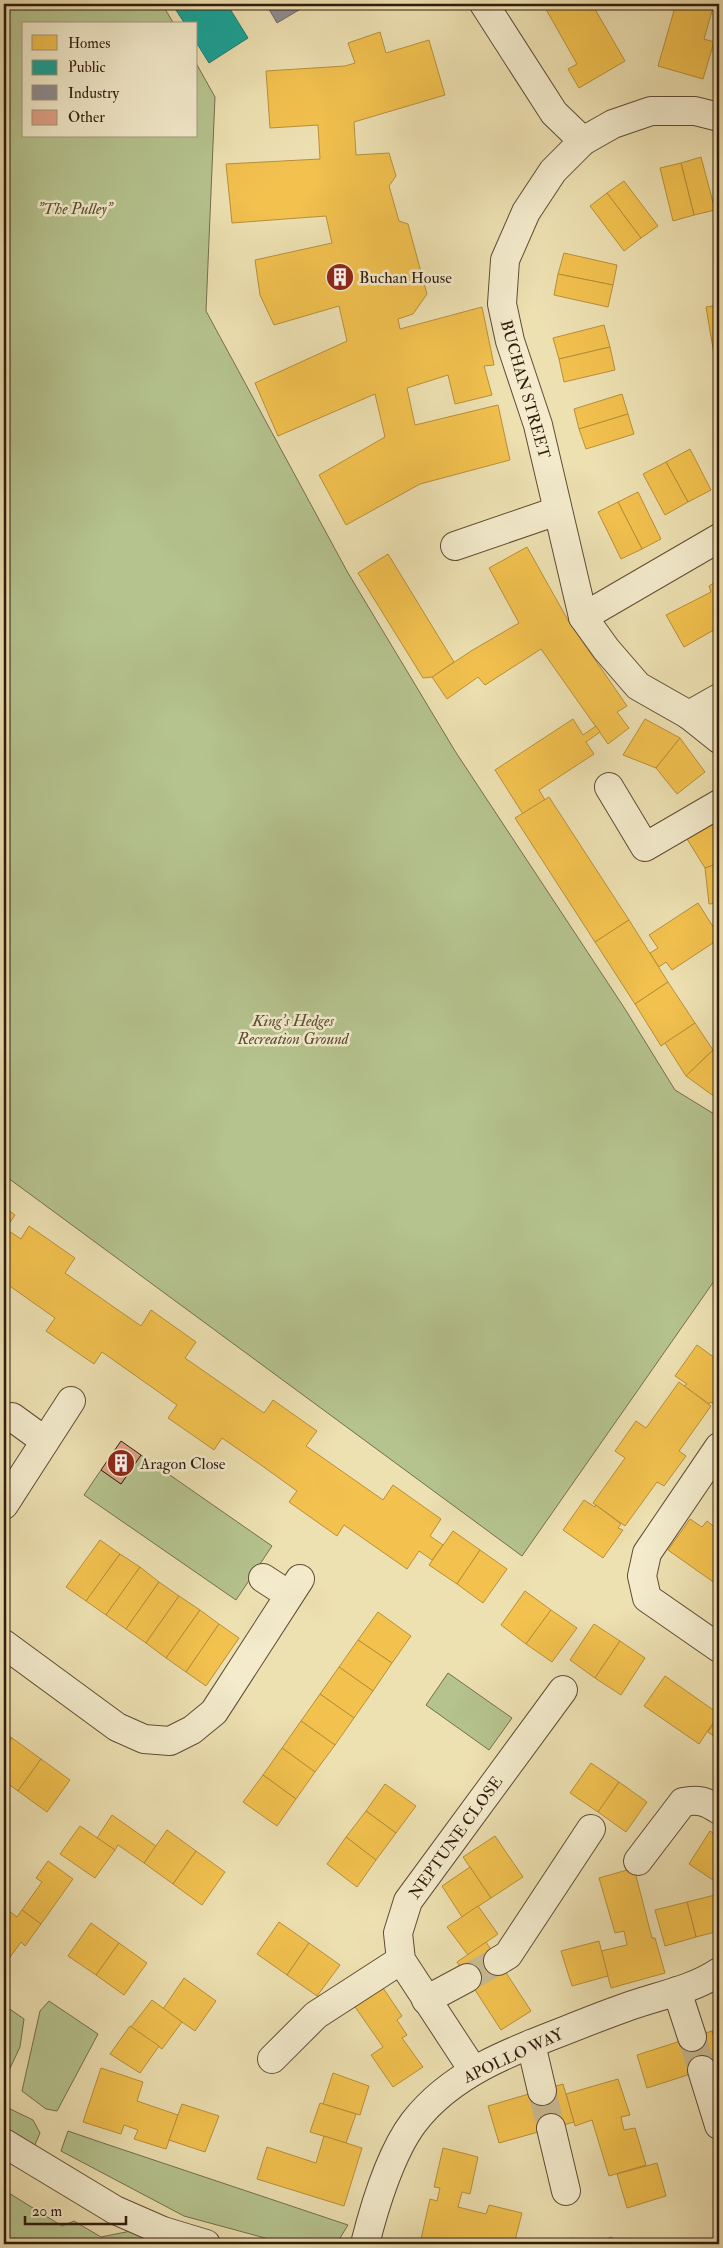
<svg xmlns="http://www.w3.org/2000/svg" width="723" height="2248" font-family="'IM FELL Double Pica',serif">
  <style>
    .green { fill: #b5c38e; stroke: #736f4d }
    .homes { fill: #f2c14e; stroke: #b88f3a }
    .public { fill: #17a398; stroke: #1f7a6e }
    .industry { fill: #8d8d92; stroke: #716b6a }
    .building { fill: #dfa287; stroke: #311b0c }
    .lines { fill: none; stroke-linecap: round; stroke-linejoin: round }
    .minor-tunnel { stroke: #c7b990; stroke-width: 28; stroke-dasharray: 28 14; stroke-linecap: butt }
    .minor-casing { stroke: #604c35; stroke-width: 30 }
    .minor { stroke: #f3ebcc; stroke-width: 28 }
    .labels { text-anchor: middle; stroke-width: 5; stroke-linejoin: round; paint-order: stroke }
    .park-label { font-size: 16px; font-style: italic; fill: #594d33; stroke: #f3ebcc }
    .poi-label { font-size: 16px; fill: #311b0c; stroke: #f3ebcc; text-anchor: start }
    .street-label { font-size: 16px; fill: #311b0c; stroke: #f3ebcc }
  </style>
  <rect width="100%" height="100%" fill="#ede0b1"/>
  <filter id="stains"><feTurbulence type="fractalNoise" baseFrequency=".004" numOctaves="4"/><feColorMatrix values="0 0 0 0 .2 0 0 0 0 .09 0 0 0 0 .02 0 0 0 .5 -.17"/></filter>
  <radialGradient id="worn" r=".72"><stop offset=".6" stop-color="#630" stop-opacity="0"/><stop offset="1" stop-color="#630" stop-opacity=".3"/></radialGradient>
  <g class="green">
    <polygon points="4,4 162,4 174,24 24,24 24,136 196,136 196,63 215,97 206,311 348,573 455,751 625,1009 675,1090 719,1117 719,1274 522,1556 4,1175"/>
    <polygon points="141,1455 272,1546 236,1600 84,1495 101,1470 121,1484"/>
    <polygon points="448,1673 512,1718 489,1750 426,1705"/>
    <polygon points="49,2001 98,2034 57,2111 46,2109 22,2091 40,2011"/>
    <polygon points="4,2005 24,2019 20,2047 4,2081 4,2052 9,2045 4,2036"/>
    <polygon points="4,2106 33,2120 40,2133 34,2147 4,2127"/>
    <polygon points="68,2131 100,2142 348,2225 340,2238 327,2244 287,2244 184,2216 61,2151"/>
    <polygon points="4,2190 62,2226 74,2221 101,2237 131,2231 156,2244 4,2244"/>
  </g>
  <g class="homes">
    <polygon points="543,4 592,4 625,61 579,88 568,69 577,64"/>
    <polygon points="676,4 714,4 704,39 714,42 703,79 658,66"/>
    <polygon points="380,32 386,53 429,40 445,95 354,122 356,155 389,153 396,176 389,186 399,221 408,224 427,294 413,314 398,319 400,329 482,307 494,365 484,366 492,395 455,404 448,375 407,388 415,425 498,405 510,460 420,484 346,525 319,475 385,437 375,394 278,436 255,383 347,341 339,306 274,325 260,295 255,260 332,243 326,216 232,223 226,164 320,159 318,125 270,128 266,71 345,66 355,63 348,43"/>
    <polygon points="701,157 715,210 694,215 681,163"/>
    <polygon points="681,163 694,215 673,221 660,168"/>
    <polygon points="624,181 658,226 641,238 607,193"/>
    <polygon points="607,193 641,238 624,251 590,206"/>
    <polygon points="564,253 617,265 613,285 558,274"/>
    <polygon points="558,274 613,285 608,307 554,295"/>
    <polygon points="719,305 719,384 706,307"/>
    <polygon points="604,325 610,347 559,359 553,338"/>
    <polygon points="610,347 615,370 564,382 559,359"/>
    <polygon points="622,394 628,414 579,429 574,409"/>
    <polygon points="628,414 634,434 586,449 579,429"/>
    <polygon points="690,449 711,490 688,502 666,462"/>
    <polygon points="666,462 688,502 665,515 643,474"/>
    <polygon points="638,492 661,539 642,549 618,502"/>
    <polygon points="618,502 642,549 621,559 598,512"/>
    <polygon points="527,547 569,622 627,706 617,712 629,728 608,744 541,649 485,685 478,677 447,699 432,677 471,651 519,623 489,568"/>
    <polygon points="388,554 454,662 432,677 423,678 358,573"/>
    <polygon points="719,580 719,627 684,647 666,615 711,592 709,586"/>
    <polygon points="573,719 583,735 596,726 600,732 586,742 594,754 539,790 545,800 523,814 495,770"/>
    <polygon points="645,719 680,738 656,768 623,755"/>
    <polygon points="680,738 705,772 677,794 656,768"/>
    <polygon points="549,797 629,920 595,942 515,818"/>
    <polygon points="719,821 719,863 705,868 687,839"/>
    <polygon points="719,863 719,903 709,904 705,868"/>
    <polygon points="698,903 719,936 719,939 672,970 666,962 659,967 650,953 658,948 649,935"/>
    <polygon points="629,920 668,982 635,1004 595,942"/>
    <polygon points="668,982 695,1023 661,1046 635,1004"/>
    <polygon points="695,1023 713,1050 686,1076 665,1043"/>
    <polygon points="713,1050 719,1055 719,1100 686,1076"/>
    <polygon points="4,1207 15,1215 4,1231"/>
    <polygon points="29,1226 75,1258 65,1273 141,1326 151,1310 196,1342 185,1358 264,1413 273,1400 317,1431 306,1446 383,1500 393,1485 441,1519 430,1536 443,1545 432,1560 419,1551 407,1569 344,1525 337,1536 289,1502 297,1491 261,1465 222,1438 214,1450 168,1418 177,1405 102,1352 94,1364 46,1331 55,1318 4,1282 4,1264 8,1258 4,1256 4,1231 6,1229 21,1239"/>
    <polygon points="697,1345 719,1361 719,1397 714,1404 710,1402 709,1404 684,1386 687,1384 675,1376"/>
    <polygon points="679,1382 711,1406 679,1451 686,1456 664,1486 657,1482 625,1526 593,1503 625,1458 615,1451 636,1421 646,1428"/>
    <polygon points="584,1500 595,1507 596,1505 621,1524 618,1528 623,1530 603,1558 563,1530"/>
    <polygon points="690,1519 702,1527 707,1521 718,1530 713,1537 719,1541 719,1586 668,1550"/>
    <polygon points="453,1531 480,1550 457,1584 429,1565"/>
    <polygon points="100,1540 120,1554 86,1601 66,1587"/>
    <polygon points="480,1550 507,1569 483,1603 457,1584"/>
    <polygon points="120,1554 140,1567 106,1615 86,1601"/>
    <polygon points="140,1567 159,1582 126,1629 106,1615"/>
    <polygon points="159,1582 179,1596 146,1643 126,1629"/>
    <polygon points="525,1591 551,1610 526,1644 501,1625"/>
    <polygon points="179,1596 200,1610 166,1658 146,1643"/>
    <polygon points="200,1610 219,1624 186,1672 166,1658"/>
    <polygon points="551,1610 577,1628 552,1662 526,1644"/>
    <polygon points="378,1612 411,1636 392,1663 358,1640"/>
    <polygon points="219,1624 239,1638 206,1686 186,1672"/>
    <polygon points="594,1624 620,1641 595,1678 570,1660"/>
    <polygon points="358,1640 392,1663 373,1691 339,1667"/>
    <polygon points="620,1641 645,1658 621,1695 595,1678"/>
    <polygon points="339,1667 373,1691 354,1718 320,1694"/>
    <polygon points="665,1676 719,1714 699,1744 644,1706"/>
    <polygon points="320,1694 354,1718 335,1745 301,1721"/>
    <polygon points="719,1715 719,1740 708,1732"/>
    <polygon points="301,1721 335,1745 315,1772 282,1748"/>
    <polygon points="4,1732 12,1738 4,1749"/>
    <polygon points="12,1738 41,1759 18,1791 4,1781 4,1749"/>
    <polygon points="282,1748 315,1772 296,1799 263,1775"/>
    <polygon points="41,1759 70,1780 47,1812 18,1791"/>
    <polygon points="591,1763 619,1782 598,1812 570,1793"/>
    <polygon points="263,1775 296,1799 277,1826 243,1802"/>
    <polygon points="619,1782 647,1802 626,1832 598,1812"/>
    <polygon points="385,1784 416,1806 396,1833 366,1811"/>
    <polygon points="366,1811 396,1833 376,1860 346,1837"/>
    <polygon points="112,1815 156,1846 144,1863 118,1845 115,1850 97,1838"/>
    <polygon points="719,1824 719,1877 716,1882 689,1864 710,1831 713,1833"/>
    <polygon points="80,1826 115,1850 95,1878 60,1854"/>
    <polygon points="167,1830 196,1851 173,1884 144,1863"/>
    <polygon points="495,1836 523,1877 491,1898 463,1857"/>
    <polygon points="346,1837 376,1860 357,1887 327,1864"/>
    <polygon points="196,1851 225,1872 202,1905 173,1884"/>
    <polygon points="48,1861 73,1879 41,1924 22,1910 42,1882 36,1878"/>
    <polygon points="470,1867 491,1898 462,1917 442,1886"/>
    <polygon points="634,1868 652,1938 655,1938 665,1973 611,1988 601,1951 627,1945 624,1931 615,1933 599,1878"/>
    <polygon points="719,1894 719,1931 696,1937 687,1902"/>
    <polygon points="687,1902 696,1937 665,1946 655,1910"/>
    <polygon points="478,1906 498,1934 468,1955 447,1927"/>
    <polygon points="4,1907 17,1917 22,1910 41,1924 25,1946 21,1942 8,1960 4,1957"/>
    <polygon points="279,1922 309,1943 287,1975 257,1954"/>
    <polygon points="91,1923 119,1943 96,1975 68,1956"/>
    <polygon points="599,1941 608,1976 572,1986 561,1951"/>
    <polygon points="486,1942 531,2011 501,2030 457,1962"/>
    <polygon points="119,1943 147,1963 124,1995 96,1975"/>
    <polygon points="309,1943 340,1965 317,1996 287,1975"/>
    <polygon points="184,1978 216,2001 195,2031 163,2009"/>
    <polygon points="381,1985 402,2016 397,2020 407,2035 402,2038 423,2067 393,2087 371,2055 383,2047 353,2004"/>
    <polygon points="152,2000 182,2022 162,2049 131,2027"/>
    <polygon points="130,2026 159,2046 140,2073 110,2054"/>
    <polygon points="719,2029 719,2054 712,2031"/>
    <polygon points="712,2031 719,2054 719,2065 647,2088 637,2055"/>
    <polygon points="101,2068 143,2082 137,2101 178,2115 166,2149 134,2139 138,2130 124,2125 121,2134 83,2122"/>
    <polygon points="333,2073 369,2086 360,2115 323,2104"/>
    <polygon points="618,2079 630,2115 621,2117 624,2130 635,2128 646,2165 609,2176 592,2120 575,2126 566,2094"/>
    <polygon points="563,2084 574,2122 499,2143 488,2106"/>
    <polygon points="320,2103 356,2114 346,2143 310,2132"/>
    <polygon points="182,2104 219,2116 205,2152 169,2140"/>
    <polygon points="324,2136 362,2148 344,2206 257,2179 267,2147 316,2163"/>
    <polygon points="443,2148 478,2157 470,2194 462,2192 458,2207 486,2214 489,2205 522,2213 514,2244 443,2244 421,2239 430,2199 437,2201 440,2188 434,2187"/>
    <polygon points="657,2163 666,2196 627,2208 617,2174"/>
    <polygon points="612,2237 614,2244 585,2244"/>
    <polygon points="573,2238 575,2244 553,2244"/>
  </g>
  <polygon class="public" points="172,4 227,4 248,38 209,63 196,42 196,24 185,24"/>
  <polygon class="industry" points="266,4 309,4 277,23"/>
  <polygon class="building" points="121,1441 141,1455 121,1484 101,1470"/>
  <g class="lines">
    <g class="minor-tunnel">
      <polyline points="467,1978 498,1961"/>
      <polyline points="692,2037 702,2070"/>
      <polyline points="542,2091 551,2128"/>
    </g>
    <defs>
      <g id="minor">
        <polyline points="484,4 554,113 583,141"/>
        <polyline points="719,117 695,111 651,111 613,124 583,141 553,171 526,212 505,260 502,304 510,341 538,425 583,617 606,649 638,686 689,715 719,739"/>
        <polyline points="455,546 557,511"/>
        <polyline points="583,617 719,538"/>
        <polyline points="689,715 719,698"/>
        <polyline points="609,787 645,847 719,804"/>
        <polyline points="12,1417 45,1441"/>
        <polyline points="719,1447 647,1553 642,1576 647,1598 719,1648"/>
        <polyline points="4,1505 71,1401"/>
        <polyline points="263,1578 289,1595"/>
        <polyline points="4,1644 117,1727 144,1739 170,1741 192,1730 214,1712 300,1579"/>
        <path d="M638,1861L683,1802C698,1799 706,1801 719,1810"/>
        <polyline points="498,1961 508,1955 591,1829"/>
        <polyline points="677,1991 692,2037"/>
        <polyline points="426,2000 467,1978"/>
        <polyline points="531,2044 542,2091"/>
        <polyline points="272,2059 316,2015 401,1960"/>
        <polyline points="473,2070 401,1960 398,1933 408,1901 563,1690"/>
        <polyline points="702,2070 719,2125"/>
        <polyline points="551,2128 566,2191"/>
        <polyline points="4,2143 115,2210 163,2231 206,2244"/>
        <path d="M365,2244C374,2208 391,2152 414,2122C451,2074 509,2052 564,2031C584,2023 604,2015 624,2008C656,1996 690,1991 719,1972"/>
      </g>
    </defs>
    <use href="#minor" class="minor-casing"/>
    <use href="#minor" class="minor"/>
  </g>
  <defs>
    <symbol id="building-disc" viewBox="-11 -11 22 22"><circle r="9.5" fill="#8f2418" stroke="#f3ebcc"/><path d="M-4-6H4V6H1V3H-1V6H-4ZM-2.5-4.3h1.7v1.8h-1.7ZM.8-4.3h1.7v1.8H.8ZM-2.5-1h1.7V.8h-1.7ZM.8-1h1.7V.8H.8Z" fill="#fff"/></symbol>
  </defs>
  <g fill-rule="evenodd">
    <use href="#building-disc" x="324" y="261" width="32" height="32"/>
    <use href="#building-disc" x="105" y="1447" width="32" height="32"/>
  </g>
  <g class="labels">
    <g class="park-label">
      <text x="75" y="214">"The Pulley"</text>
      <text x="293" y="1026">King's Hedges<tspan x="293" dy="18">Recreation Ground</tspan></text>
    </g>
    <g class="poi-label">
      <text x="359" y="283">Buchan House</text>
      <text x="140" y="1469">Aragon Close</text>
    </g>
    <g class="street-label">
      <text transform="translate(526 389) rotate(74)" y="6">BUCHAN STREET</text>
      <text transform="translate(455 1837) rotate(-54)" y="6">NEPTUNE CLOSE</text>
      <text transform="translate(513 2055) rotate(-25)" y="6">APOLLO WAY</text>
    </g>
  </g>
  <rect width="723" height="2248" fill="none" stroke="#ede0b1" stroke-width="20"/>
  <rect x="5" y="5" width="713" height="2238" fill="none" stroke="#311b0c" stroke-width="2.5"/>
  <rect x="10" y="10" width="703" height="2228" fill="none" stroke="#311b0c"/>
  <rect x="22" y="22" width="175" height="115" fill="#f3ebcc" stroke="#a5987f"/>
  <rect x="32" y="35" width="25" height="15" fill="#f2c14e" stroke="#a5987f"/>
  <text x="68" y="48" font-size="15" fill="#311b0c">Homes</text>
  <rect x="32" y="60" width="25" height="15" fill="#17a398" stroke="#a5987f"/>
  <text x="68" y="72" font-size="15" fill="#311b0c">Public</text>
  <rect x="32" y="85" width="25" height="15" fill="#8d8d92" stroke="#a5987f"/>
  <text x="68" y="98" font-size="15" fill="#311b0c">Industry</text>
  <rect x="32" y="110" width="25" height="15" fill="#dfa287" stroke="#a5987f"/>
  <text x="68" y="122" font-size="15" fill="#311b0c">Other</text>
  <path d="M25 2216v8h101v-8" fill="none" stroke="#311b0c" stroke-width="2.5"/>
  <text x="32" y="2216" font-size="15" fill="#311b0c" stroke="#f3ebcc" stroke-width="4" paint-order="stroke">20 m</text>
  <rect width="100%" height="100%" filter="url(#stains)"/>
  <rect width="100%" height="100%" fill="url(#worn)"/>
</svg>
